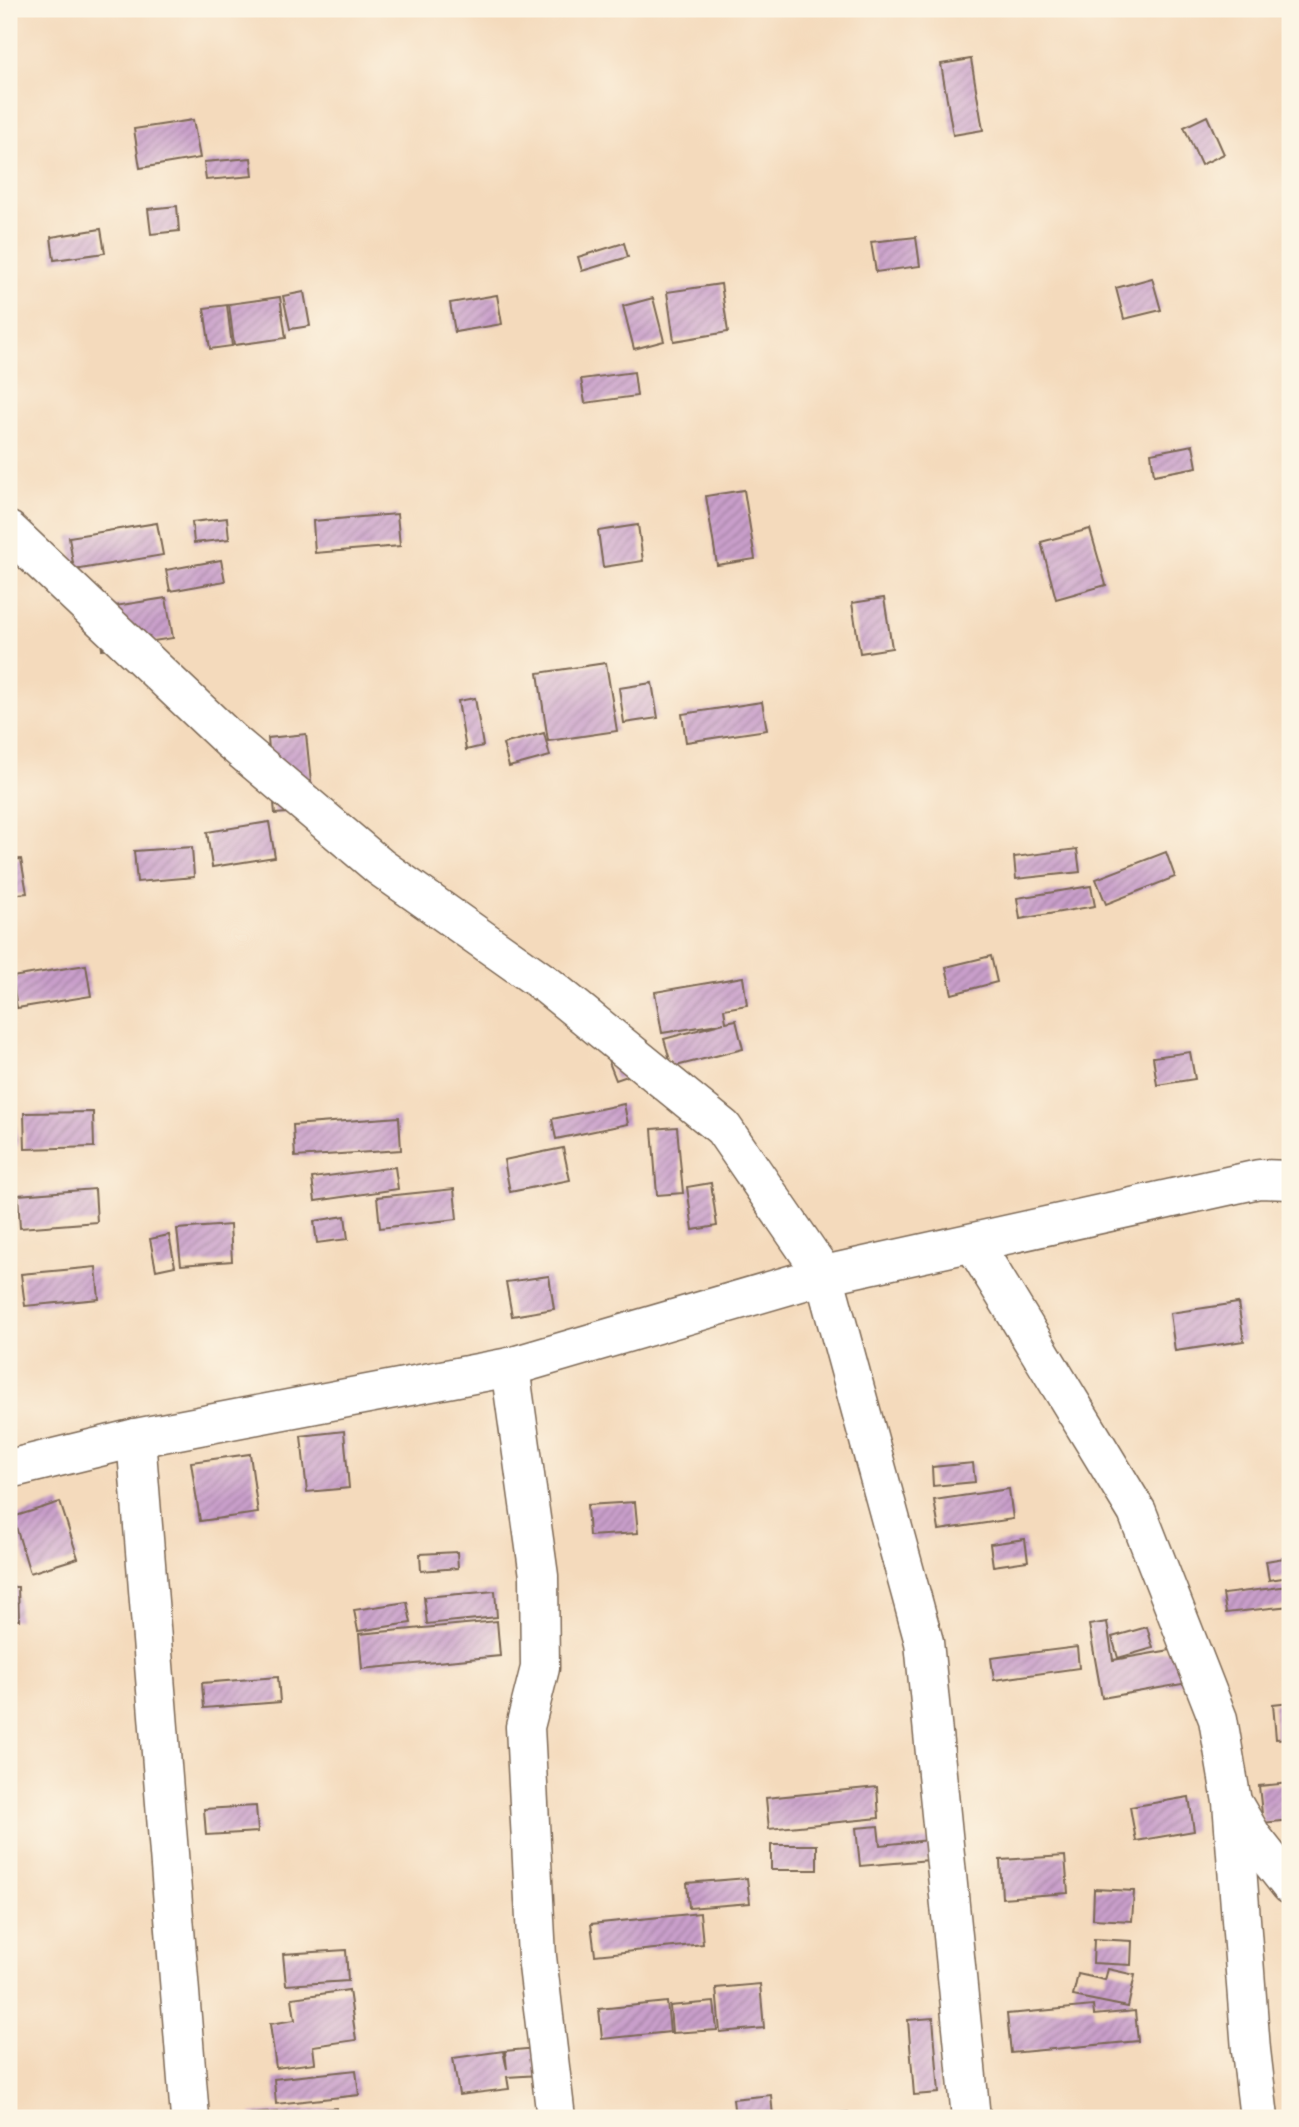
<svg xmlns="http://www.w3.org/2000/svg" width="1299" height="2127" font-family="'Gentium Book Plus',serif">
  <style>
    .building { fill: url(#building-hatch) }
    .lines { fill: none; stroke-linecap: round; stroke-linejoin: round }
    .minor-casing { stroke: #7c6855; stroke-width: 41 }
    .minor { stroke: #fff; stroke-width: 38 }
  </style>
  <defs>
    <pattern id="building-hatch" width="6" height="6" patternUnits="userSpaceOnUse" patternTransform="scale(1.75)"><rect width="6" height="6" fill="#c99fcb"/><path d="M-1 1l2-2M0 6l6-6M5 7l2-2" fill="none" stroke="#a482a4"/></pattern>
  </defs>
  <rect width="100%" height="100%" fill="#fcf5e5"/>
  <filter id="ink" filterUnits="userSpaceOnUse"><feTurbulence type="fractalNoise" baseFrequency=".0143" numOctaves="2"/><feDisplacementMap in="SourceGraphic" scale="14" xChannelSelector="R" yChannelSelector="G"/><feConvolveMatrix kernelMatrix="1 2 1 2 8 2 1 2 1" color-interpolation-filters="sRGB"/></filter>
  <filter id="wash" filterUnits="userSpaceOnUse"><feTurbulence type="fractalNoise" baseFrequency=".00686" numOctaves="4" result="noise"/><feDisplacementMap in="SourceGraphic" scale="28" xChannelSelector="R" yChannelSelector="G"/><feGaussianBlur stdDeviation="1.57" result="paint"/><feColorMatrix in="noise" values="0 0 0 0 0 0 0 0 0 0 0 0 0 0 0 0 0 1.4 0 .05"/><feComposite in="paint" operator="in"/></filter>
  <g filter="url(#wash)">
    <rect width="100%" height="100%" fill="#f4dabc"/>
    <g id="blocks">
      <g class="building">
        <polygon points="971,59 983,130 953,135 941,64"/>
        <polygon points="1207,116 1224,154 1201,165 1184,127"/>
        <polygon points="193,120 200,158 140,168 134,129"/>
        <polygon points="251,158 253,176 206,180 204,162"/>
        <polygon points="177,206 179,231 151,234 148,209"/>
        <polygon points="101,229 105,253 54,260 51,237"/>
        <polygon points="916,237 920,266 876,272 871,242"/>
        <polygon points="624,243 628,257 582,271 578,257"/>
        <polygon points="1152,278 1161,310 1124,319 1116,288"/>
        <polygon points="721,284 728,332 674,341 667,292"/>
        <polygon points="304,292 310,326 290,329 283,296"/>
        <polygon points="497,295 502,324 455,332 450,303"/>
        <polygon points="280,297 286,338 234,345 229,304"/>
        <polygon points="653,298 664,341 634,349 623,306"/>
        <polygon points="227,305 232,346 210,349 204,308"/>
        <polygon points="634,372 637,396 585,403 581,379"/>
        <polygon points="1193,445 1197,467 1154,475 1151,453"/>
        <polygon points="744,490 755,559 717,565 706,496"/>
        <polygon points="397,514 400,546 315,553 313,521"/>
        <polygon points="227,518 229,539 194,543 192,522"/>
        <polygon points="157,523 163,555 74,570 69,537"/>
        <polygon points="638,525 643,561 603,567 598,531"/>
        <polygon points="1090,529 1106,585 1056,599 1041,542"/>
        <polygon points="221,560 225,581 170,591 166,570"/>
        <polygon points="166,598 173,638 102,649 96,609"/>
        <polygon points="884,598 892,648 860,653 852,603"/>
        <polygon points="606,663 617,731 548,741 538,673"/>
        <polygon points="652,683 658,718 624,723 619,688"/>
        <polygon points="475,698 483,746 466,750 458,701"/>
        <polygon points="762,702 767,730 686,742 682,714"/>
        <polygon points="544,733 550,756 509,767 503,744"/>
        <polygon points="306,734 314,811 275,814 268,738"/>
        <polygon points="269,822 275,857 212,867 207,832"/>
        <polygon points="192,847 194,877 137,882 134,851"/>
        <polygon points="1077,849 1080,872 1016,879 1014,857"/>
        <polygon points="1166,852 1175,877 1106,904 1096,879"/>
        <polygon points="21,859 27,893 9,895 9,860"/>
        <polygon points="1091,886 1095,906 1020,919 1017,898"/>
        <polygon points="991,956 997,982 952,994 946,967"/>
        <polygon points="86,965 91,996 17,1008 12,977"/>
        <polygon points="743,977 747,1005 724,1009 726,1022 736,1020 743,1049 672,1067 664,1039 724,1023 662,1033 655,992"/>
        <polygon points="605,1052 639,1072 616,1080"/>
        <polygon points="1190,1052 1195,1079 1157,1085 1153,1057"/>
        <polygon points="624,1104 628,1124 556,1139 552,1119"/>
        <polygon points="93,1112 94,1147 25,1149 24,1113"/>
        <polygon points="399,1117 401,1150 295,1157 293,1125"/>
        <polygon points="16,1125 18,1146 9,1146 9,1126"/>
        <polygon points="677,1127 683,1193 657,1195 652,1129"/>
        <polygon points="563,1148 570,1180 510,1192 504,1160"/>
        <polygon points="395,1167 398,1189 315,1201 312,1178"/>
        <polygon points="711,1183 717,1226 693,1230 687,1187"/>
        <polygon points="95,1189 97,1222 20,1228 18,1195"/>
        <polygon points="454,1189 457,1219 380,1228 377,1197"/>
        <polygon points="345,1216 348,1239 317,1243 314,1221"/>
        <polygon points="230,1225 232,1261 181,1265 177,1229"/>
        <polygon points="169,1235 175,1266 156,1270 150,1239"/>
        <polygon points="96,1267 99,1299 25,1306 21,1274"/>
        <polygon points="549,1276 554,1309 512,1316 506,1282"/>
        <polygon points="1238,1303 1244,1341 1175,1351 1170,1313"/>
        <polygon points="344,1431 349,1488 307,1492 301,1436"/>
        <polygon points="250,1454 258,1513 200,1521 191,1462"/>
        <polygon points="973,1463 975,1482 933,1486 932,1467"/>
        <polygon points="1009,1489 1013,1519 939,1530 934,1500"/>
        <polygon points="60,1502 78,1558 30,1573 13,1517"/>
        <polygon points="635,1502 638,1533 589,1536 587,1505"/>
        <polygon points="1025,1539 1028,1561 993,1566 990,1544"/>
        <polygon points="457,1552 458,1568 421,1571 420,1554"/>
        <polygon points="1290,1557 1290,1577 1269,1580 1266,1561"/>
        <polygon points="1290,1586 1290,1606 1226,1613 1223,1594"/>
        <polygon points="9,1587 18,1587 19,1620 9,1620"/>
        <polygon points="495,1591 497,1617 427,1624 424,1597"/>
        <polygon points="407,1602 411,1623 358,1631 354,1610"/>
        <polygon points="497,1621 500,1656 362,1669 359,1634"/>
        <polygon points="1107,1622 1113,1660 1182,1648 1188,1683 1102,1698 1089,1625"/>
        <polygon points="1147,1627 1153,1648 1118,1658 1112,1637"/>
        <polygon points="1077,1647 1079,1668 994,1680 991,1658"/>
        <polygon points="278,1677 280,1702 204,1708 202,1683"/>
        <polygon points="1290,1702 1290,1738 1276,1739 1273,1704"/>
        <polygon points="1290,1783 1290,1820 1263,1823 1259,1786"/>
        <polygon points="877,1787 879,1818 769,1829 766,1798"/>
        <polygon points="1189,1797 1194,1831 1136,1841 1130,1807"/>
        <polygon points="256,1806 258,1832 206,1835 204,1809"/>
        <polygon points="878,1826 880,1845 939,1839 941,1859 860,1866 856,1828"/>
        <rect x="771" y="1845" width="46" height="25"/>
        <polygon points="1065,1856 1068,1893 1002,1898 1000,1860"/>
        <polygon points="747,1878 750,1903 689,1908 687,1883"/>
        <polygon points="1094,1889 1134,1891 1132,1921 1093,1919"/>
        <polygon points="700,1913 703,1944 595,1955 591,1924"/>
        <polygon points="1094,1939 1132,1941 1131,1965 1093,1963"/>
        <polygon points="346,1950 348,1981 286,1985 283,1954"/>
        <polygon points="1108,1969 1135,1975 1128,2007 1073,1996 1078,1974 1105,1980"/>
        <polygon points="760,1984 764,2028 720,2032 716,1988"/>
        <polygon points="349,1990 356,2040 313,2046 315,2063 276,2068 270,2024 295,2020 292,1998"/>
        <polygon points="667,2002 670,2032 602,2039 599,2009"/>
        <polygon points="714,2002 717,2030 672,2033 670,2006"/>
        <polygon points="1093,2006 1094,2015 1135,2011 1138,2041 1011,2053 1007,2014"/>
        <polygon points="933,2018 939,2093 914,2095 908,2020"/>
        <polygon points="537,2048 539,2075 507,2077 509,2089 459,2095 453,2058 503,2051 507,2069 505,2051"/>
        <polygon points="356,2070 359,2095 276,2104 274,2079"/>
        <polygon points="771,2095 773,2117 735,2118 733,2099"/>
        <polygon points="336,2108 337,2118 252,2118 251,2114"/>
        <polygon points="848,2112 848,2118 805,2118 805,2116"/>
      </g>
    </g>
  </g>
  <g filter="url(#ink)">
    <use href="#blocks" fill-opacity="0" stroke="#7c6855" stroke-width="2"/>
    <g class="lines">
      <defs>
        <g id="minor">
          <polyline points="9,531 231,741 380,867 548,986 723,1128 824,1275 924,1642 971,2118"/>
          <polyline points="974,1244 1137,1512 1218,1719 1232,1802 1251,2050 1259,2118"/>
          <polyline points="510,1367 539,1576 540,1668 525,1727 537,1957 556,2118"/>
          <polyline points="136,1438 190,2118"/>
          <polyline points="9,1469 136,1438 510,1367 824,1275 1259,1179 1290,1180"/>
          <polyline points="1235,1807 1253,1838 1290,1885"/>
        </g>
      </defs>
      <use href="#minor" class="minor-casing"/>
      <use href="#minor" class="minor"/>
    </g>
  </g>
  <rect width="1299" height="2127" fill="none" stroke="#fcf5e5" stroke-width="35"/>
</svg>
